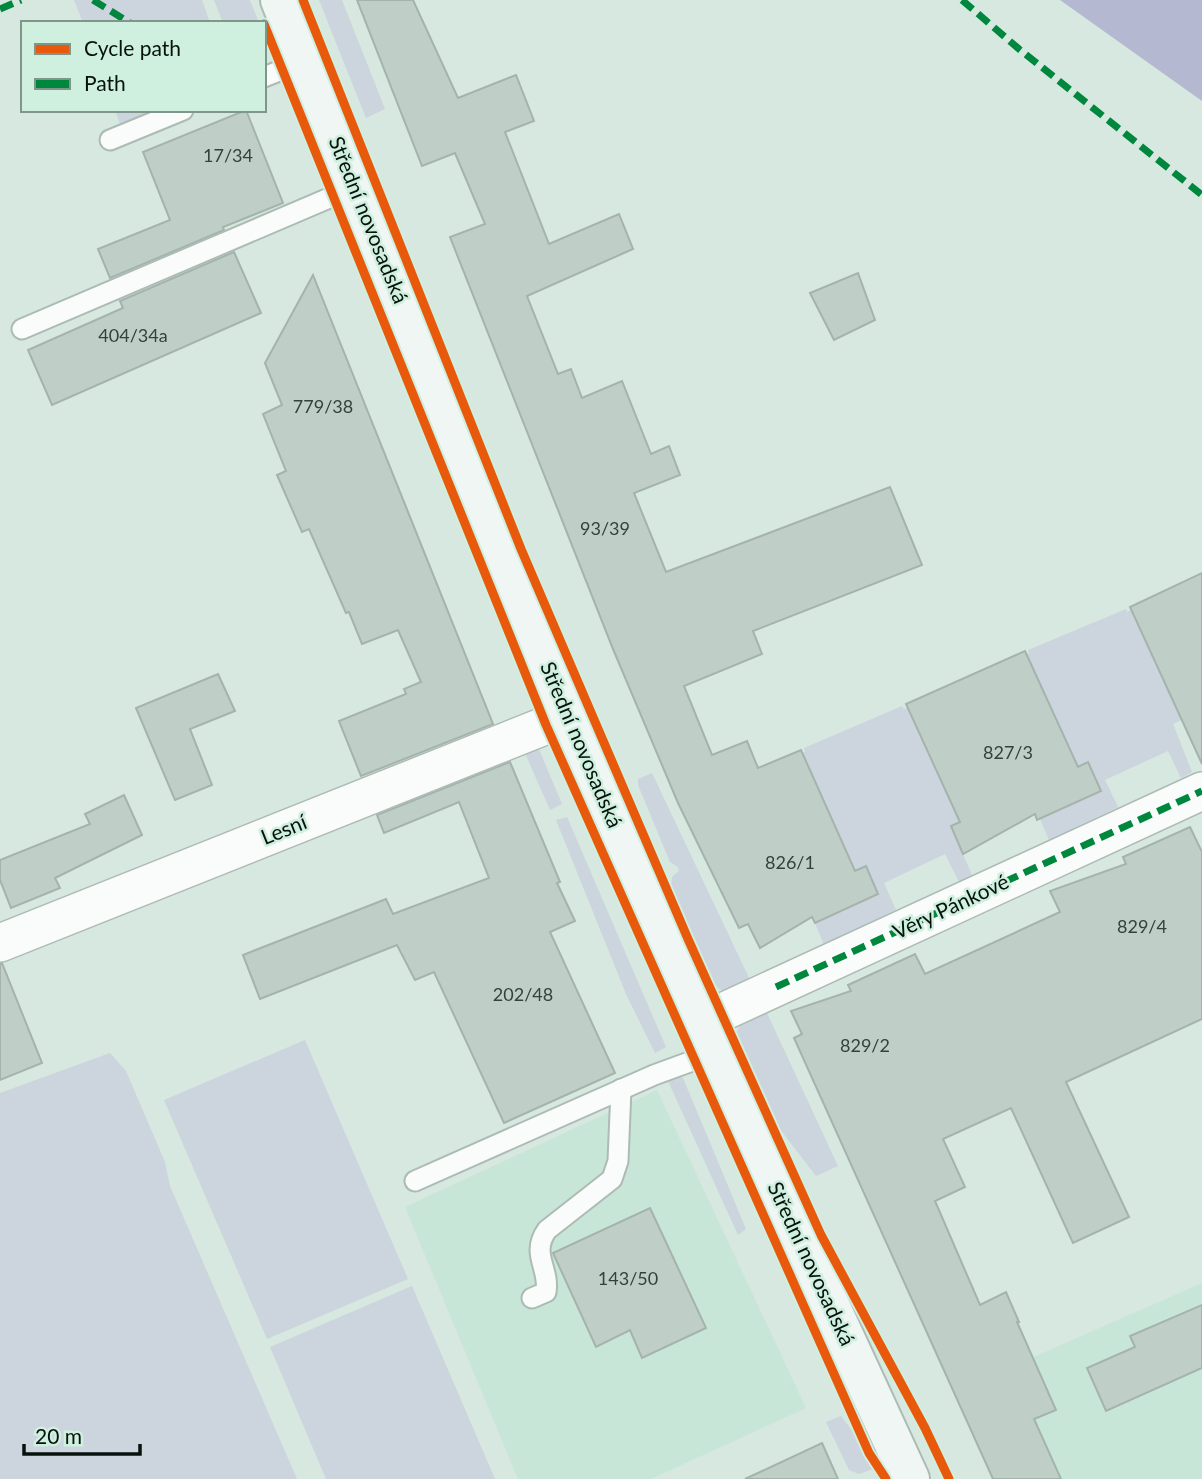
<svg xmlns="http://www.w3.org/2000/svg" width="1202" height="1479" font-family="Lato,sans-serif">
  <style>
    .built { fill: #c8e6d7 }
    .green { fill: #ccd4de }
    .water { fill: #b4b8d0 }
    .building { fill: #bfcfc7; stroke: #a4b3ac; stroke-width: 2 }
    .lines { fill: none; stroke-linecap: round; stroke-linejoin: round }
    .lane-casing { stroke: #adbbb5; stroke-width: 23 }
    .street-casing { stroke: #adbbb5; stroke-width: 40 }
    .secondary-casing { stroke: #adbbb5; stroke-width: 42 }
    .lane { stroke: #f9fcfa; stroke-width: 19 }
    .street { stroke: #f9fcfa; stroke-width: 37 }
    .secondary { stroke: #f0f6f3; stroke-width: 38 }
    .quiet { stroke: #00873e; stroke-width: 7; stroke-dasharray: 14 7; stroke-linecap: butt }
    .cycleway-casing { stroke: #cfefdf; stroke-width: 13 }
    .cycleway { stroke: #e8590c; stroke-width: 9 }
    .labels { text-anchor: middle; stroke-width: 5; stroke-linejoin: round; paint-order: stroke }
    .number-label { font-size: 18px; fill: #35413c }
    .street-label { font-size: 21px; fill: #07120d; stroke: #cfefdf }
  </style>
  <rect width="100%" height="100%" fill="#d6e8df"/>
  <g class="built">
    <polygon points="657,1090 806,1408 651,1479 518,1479 405,1207"/>
    <polygon points="1202,1283 1202,1479 993,1479 954,1392"/>
  </g>
  <g class="green">
    <polygon points="74,0 202,0 210,23 83,23"/>
    <polygon points="214,0 250,0 259,23 223,23"/>
    <polygon points="319,0 342,0 385,109 366,118"/>
    <polygon points="115,110 154,110 120,124"/>
    <polygon points="1126,609 1127,612 1131,610 1191,715 1173,724 1192,772 1181,778 1168,751 1105,780 1118,807 1049,840 1040,819 1068,771 1026,655 1029,653 1028,650"/>
    <polygon points="902,706 904,709 908,708 919,733 970,817 951,827 972,875 959,882 945,854 884,883 896,910 824,945 815,923 878,894 866,867 846,875 849,857 801,753 805,752 804,748"/>
    <polygon points="538,747 562,804 550,810 525,753"/>
    <polygon points="652,773 750,980 727,990 721,990 712,983 671,889 672,877 679,871 678,867 670,862 638,785 638,779"/>
    <polygon points="567,817 666,1047 655,1053 626,994 556,820"/>
    <path d="M766,1011L838,1166L816,1176L776,1124L736,1036C737,1021 753,1017 766,1011Z"/>
    <polygon points="305,1040 408,1279 267,1339 164,1100"/>
    <polygon points="110,1053 126,1071 165,1162 170,1186 297,1479 0,1479 0,1093"/>
    <polygon points="678,1075 683,1078 746,1229 738,1235 668,1081 669,1078"/>
    <polygon points="412,1286 495,1479 326,1479 270,1347"/>
    <polygon points="841,1416 853,1432 873,1469 859,1474 849,1470 826,1422"/>
  </g>
  <polygon class="water" points="1060,0 1202,0 1202,101"/>
  <g class="building">
    <polygon points="357,0 413,0 458,98 516,75 534,121 505,132 549,244 619,214 633,249 527,296 558,374 571,369 582,398 622,381 651,454 669,446 680,475 634,493 666,572 890,487 922,565 753,631 762,654 684,686 712,755 747,741 758,768 801,750 855,871 866,866 878,894 815,923 812,917 760,948 748,924 739,928 678,803 613,649 450,237 485,224 455,153 422,166"/>
    <polygon points="246,110 283,203 223,227 224,230 110,278 98,249 170,220 143,152"/>
    <polygon points="234,252 261,313 52,405 28,350 123,308 120,301"/>
    <polygon points="858,273 875,320 834,340 810,293"/>
    <polygon points="313,275 493,724 361,776 339,721 406,694 404,689 421,682 398,630 362,644 349,612 346,613 309,529 302,532 277,475 286,471 263,414 282,405 265,363"/>
    <polygon points="1202,573 1202,764 1130,607"/>
    <polygon points="1025,651 1078,767 1088,762 1101,791 1037,820 1035,814 963,854 951,826 960,822 906,704"/>
    <polygon points="218,674 235,711 190,729 212,785 175,800 136,708"/>
    <polygon points="510,762 560,882 557,883 575,921 550,932 615,1073 504,1123 434,972 415,980 397,945 260,999 243,955 386,899 393,914 489,878 459,802 384,833 377,815"/>
    <polygon points="124,795 142,835 55,878 60,888 11,908 0,880 0,860 90,824 85,814"/>
    <polygon points="1190,827 1202,852 1202,1019 1066,1082 1129,1217 1073,1243 1011,1108 943,1139 965,1187 935,1201 980,1305 1006,1292 1019,1322 1017,1322 1056,1410 1034,1419 1061,1479 993,1479 794,1038 802,1034 791,1011 851,991 848,985 915,954 925,974 1060,912 1050,891 1126,864 1123,857"/>
    <polygon points="2,963 42,1063 0,1080 0,964"/>
    <polygon points="650,1208 706,1328 642,1358 630,1330 596,1347 553,1253"/>
    <polygon points="1202,1305 1202,1368 1106,1411 1087,1368 1135,1347 1130,1336"/>
    <polygon points="822,1443 838,1479 745,1479"/>
  </g>
  <g class="lines">
    <defs>
      <g id="lane">
        <polyline points="264,77 304,61"/>
        <polyline points="110,140 183,110"/>
        <polyline points="22,329 355,187"/>
        <polyline points="415,1181 654,1075 714,1053"/>
        <path d="M532,1298L546,1292C550,1268 530,1254 547,1230L612,1179L618,1161L621,1089"/>
      </g>
      <g id="street">
        <polyline points="0,943 567,717"/>
        <polyline points="701,1022 1202,791"/>
      </g>
      <polyline id="secondary" points="280,0 567,717 714,1053 910,1479"/>
    </defs>
    <use href="#lane" class="lane-casing"/>
    <use href="#street" class="street-casing"/>
    <use href="#secondary" class="secondary-casing"/>
    <use href="#lane" class="lane"/>
    <use href="#street" class="street"/>
    <use href="#secondary" class="secondary"/>
    <g class="quiet">
      <polyline points="93,0 130,23"/>
      <polyline points="962,0 1019,49 1202,195"/>
      <polyline points="0,9 21,0"/>
      <polyline points="776,987 1202,791"/>
    </g>
    <defs>
      <g id="cycleway">
        <polyline points="303,0 521,549 688,939 821,1235 925,1428 949,1479"/>
        <polyline points="264,24 546,725 842,1392 869,1453 886,1479"/>
      </g>
    </defs>
    <use href="#cycleway" class="cycleway-casing"/>
    <use href="#cycleway" class="cycleway"/>
  </g>
  <g class="labels">
    <g class="number-label">
      <text x="228" y="162">17/34</text>
      <text x="133" y="342">404/34a</text>
      <text x="323" y="413">779/38</text>
      <text x="605" y="535">93/39</text>
      <text x="1008" y="759">827/3</text>
      <text x="790" y="869">826/1</text>
      <text x="1142" y="933">829/4</text>
      <text x="523" y="1001">202/48</text>
      <text x="865" y="1052">829/2</text>
      <text x="628" y="1285">143/50</text>
    </g>
    <g class="street-label">
      <text transform="translate(368 220) rotate(68)" y="7">Střední novosadská</text>
      <text transform="translate(581 745) rotate(67)" y="7">Střední novosadská</text>
      <text transform="translate(284 830) rotate(-22)" y="7">Lesní</text>
      <text transform="translate(951 907) rotate(-25)" y="7">Věry Pánkové</text>
      <text transform="translate(811 1264) rotate(65)" y="7">Střední novosadská</text>
    </g>
  </g>
  <rect x="21" y="21" width="245" height="91" fill="#cfefdf" stroke="#7f978b" stroke-width="2"/>
  <rect x="35" y="44" width="35" height="10" fill="#e8590c" stroke="#7f978b" stroke-width="2"/>
  <text x="84" y="56" font-size="21" fill="#07120d">Cycle path</text>
  <rect x="35" y="79" width="35" height="10" fill="#00873e" stroke="#7f978b" stroke-width="2"/>
  <text x="84" y="91" font-size="21" fill="#07120d">Path</text>
  <path d="M24 1444v10h116v-10" fill="none" stroke="#07120d" stroke-width="3.5"/>
  <text x="35" y="1444" font-size="21" fill="#07120d" stroke="#cfefdf" stroke-width="5" paint-order="stroke">20 m</text>
</svg>
